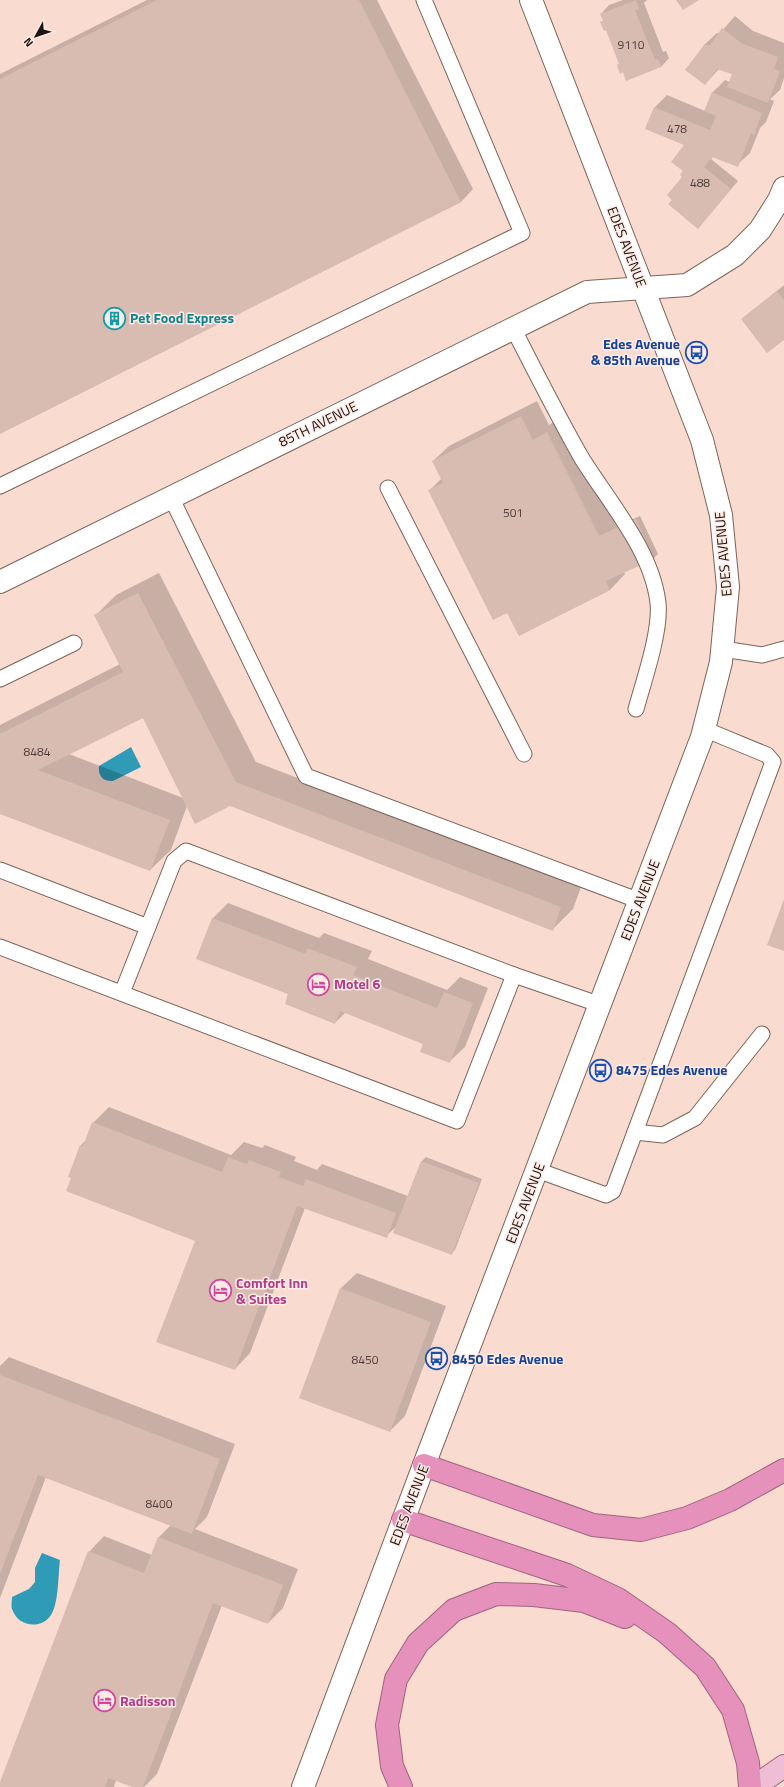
<svg xmlns="http://www.w3.org/2000/svg" width="784" height="1787" font-family="'Titillium Web',sans-serif">
  <style>
    .water { fill: #309bb6 }
    .shadow { fill: #0003; fill-rule: evenodd }
    .building { fill: #d8bbb1 }
    .lines { fill: none; stroke-linecap: round; stroke-linejoin: round }
    .service-casing { stroke: #7d645a; stroke-width: 17 }
    .minor-casing { stroke: #7d645a; stroke-width: 24 }
    .tertiary-casing { stroke: #7d645a; stroke-width: 24 }
    .primary-casing { stroke: #9f657f; stroke-width: 24 }
    .motorway-casing { stroke: #9f657f; stroke-width: 24 }
    .service { stroke: #fff; stroke-width: 15 }
    .minor { stroke: #fff; stroke-width: 22 }
    .tertiary { stroke: #fff; stroke-width: 22 }
    .primary { stroke: #efbdd6; stroke-width: 22 }
    .motorway { stroke: #e591bb; stroke-width: 22 }
    .labels { text-anchor: middle; stroke-width: 3; stroke-linejoin: round; paint-order: stroke }
    .number-label { font-size: 12px; fill: #4c3d38 }
    .street-label { font-size: 14px; fill: #1d1310; stroke: #feebe5 }
    .culture-label { font-size: 14px; font-weight: bold; fill: #0d838f; stroke: #feebe5; text-anchor: start }
    .transit-label { font-size: 14px; font-weight: bold; fill: #164399; stroke: #feebe5; text-anchor: start }
    .hotel-label { font-size: 14px; font-weight: bold; fill: #b23c85; stroke: #feebe5; text-anchor: start }
  </style>
  <rect width="100%" height="100%" fill="#f9dbd0"/>
  <g class="water">
    <path d="M131,747L141,767L113,781C102,782 98,775 99,766Z"/>
    <path d="M42,1553L60,1560C58,1574 59,1603 51,1615C41,1630 18,1627 12,1609C11,1606 12,1600 12,1597L29,1589L35,1582V1568Z"/>
  </g>
  <g class="shadow">
    <polygon points="147,0 377,0 473,189 461,202 0,433 0,74"/>
    <polygon points="623,0 647,0 644,3 663,52 666,51 669,58 661,67 618,65 620,63 607,29 601,22 604,20 601,14 609,5"/>
    <polygon points="735,16 753,31 784,43 784,78 780,90 770,99 774,101 766,122 760,128 750,153 737,165 714,156 711,159 738,181 698,228 673,200 684,177 686,144 646,128 655,107 667,95 705,111 712,93 725,80 730,82 733,74 719,69 705,84 704,45 717,33 720,33"/>
    <polygon points="784,285 784,339 742,319"/>
    <polygon points="537,401 549,425 562,417 617,526 640,516 658,554 654,558 624,572 625,574 610,590 519,635 507,612 429,491 442,478 433,461 449,446"/>
    <path d="M159,573L256,762L581,887L573,909L553,929L230,805L187,806L171,850L150,870L0,813V725L120,664L95,616L116,595ZM143,717L183,798L69,754Z"/>
    <polygon points="228,903 319,938 324,933 372,951 368,959 447,990 460,977 488,988 465,1047 449,1062 424,1043 346,1012 335,1023 289,994 197,958 213,918"/>
    <polygon points="109,1107 231,1155 244,1142 262,1148 265,1145 296,1157 294,1161 317,1170 322,1164 408,1196 422,1161 426,1157 482,1179 455,1250 451,1254 397,1226 386,1236 305,1208 250,1353 235,1369 196,1241 72,1177 81,1145 87,1139 93,1123"/>
    <polygon points="357,1273 446,1306 405,1416 390,1431 341,1288"/>
    <polygon points="9,1357 235,1444 207,1517 195,1529 298,1569 283,1608 268,1623 222,1605 157,1774 144,1787 135,1787 116,1780 114,1787 0,1787 89,1552 104,1536 152,1555 159,1537 171,1525 46,1477 0,1598 0,1366"/>
  </g>
  <g class="building">
    <polygon points="157,0 359,0 461,202 0,434 0,79"/>
    <polygon points="636,0 639,9 635,10 655,60 658,59 661,67 626,81 623,72 620,74 617,65 619,64 606,30 604,31 600,22 603,21 600,14"/>
    <polygon points="676,0 699,0 683,10"/>
    <polygon points="722,28 741,43 778,57 774,69 780,71 768,103 727,87 732,74 717,69 705,85 685,70 704,45 710,45"/>
    <polygon points="712,92 762,113 754,135 751,133 738,167 712,157 704,167 731,189 698,229 668,204 672,200 667,195 682,177 680,175 683,171 671,162 684,145 645,129 654,107 710,130 716,116 704,111"/>
    <polygon points="777,291 784,300 784,340 767,353 741,319"/>
    <polygon points="521,416 533,440 547,432 599,536 636,519 654,559 606,581 610,590 519,636 507,613 493,620 428,490 443,483 432,461"/>
    <polygon points="138,593 236,782 561,907 553,931 230,806 195,824 143,718 38,770 170,820 150,871 0,814 0,734 123,672 94,615"/>
    <polygon points="784,899 784,951 767,945"/>
    <polygon points="212,918 306,954 307,948 357,967 353,975 437,1008 444,992 473,1003 450,1063 420,1052 423,1044 340,1011 335,1024 285,1004 288,994 196,959"/>
    <polygon points="92,1122 222,1172 228,1157 247,1164 249,1160 281,1172 279,1177 303,1186 306,1179 396,1213 387,1238 297,1206 235,1370 156,1342 195,1241 66,1191 71,1178 68,1177 80,1145 83,1146"/>
    <polygon points="421,1161 479,1183 452,1255 393,1233"/>
    <polygon points="340,1288 431,1322 390,1432 299,1398"/>
    <polygon points="0,1375 220,1459 192,1534 38,1475 0,1574"/>
    <polygon points="158,1537 283,1585 268,1624 213,1603 143,1787 132,1787 108,1778 105,1787 0,1787 0,1782 88,1551 144,1573"/>
  </g>
  <g class="lines">
    <defs>
      <g id="service">
        <path d="M513,328C535,371 557,415 581,457C608,501 652,550 658,603C661,631 644,680 636,709"/>
        <polyline points="0,486 522,233 424,0"/>
        <polyline points="388,488 524,754"/>
        <polyline points="171,497 306,776 640,901"/>
        <polyline points="723,649 762,655 784,649"/>
        <polyline points="0,679 74,643"/>
        <polyline points="0,870 148,927 174,861 186,851 514,975 601,1005"/>
        <polyline points="0,947 457,1121 514,975"/>
        <polyline points="122,993 148,927"/>
        <polyline points="635,1132 663,1135 695,1118 762,1034"/>
        <polyline points="537,1170 606,1195 613,1191 773,762 767,755 704,729"/>
      </g>
      <polyline id="minor" points="0,582 587,292 687,285 735,255 760,230 779,200 784,188"/>
      <polyline id="tertiary" points="303,1787 424,1465 702,737 721,662 728,587 721,515 702,440 531,0"/>
      <polyline id="primary" points="754,1787 784,1766"/>
      <g id="motorway">
        <polyline points="424,1465 593,1525 641,1530 687,1518 730,1500 784,1470"/>
        <polyline points="403,1520 567,1575 618,1599 667,1633 705,1667 733,1710 748,1763 750,1787"/>
        <polyline points="401,1787 392,1766 387,1725 396,1679 418,1643 454,1610 496,1594 534,1595 584,1601 625,1617"/>
      </g>
    </defs>
    <use href="#service" class="service-casing"/>
    <use href="#minor" class="minor-casing"/>
    <use href="#tertiary" class="tertiary-casing"/>
    <use href="#primary" class="primary-casing"/>
    <use href="#motorway" class="motorway-casing"/>
    <use href="#service" class="service"/>
    <use href="#minor" class="minor"/>
    <use href="#tertiary" class="tertiary"/>
    <use href="#primary" class="primary"/>
    <use href="#motorway" class="motorway"/>
  </g>
  <defs>
    <symbol id="building-ring" viewBox="-11 -11 22 22"><circle r="9.5" fill="#feebe5" stroke="#0f9aa8" stroke-width="1.5"/><path d="M-4-6H4V6H1V3H-1V6H-4ZM-2.5-4.3h1.7v1.8h-1.7ZM.8-4.3h1.7v1.8H.8ZM-2.5-1h1.7V.8h-1.7ZM.8-1h1.7V.8H.8Z" fill="#0f9aa8"/></symbol>
    <symbol id="bus-ring" viewBox="-11 -11 22 22"><circle r="9.5" fill="#feebe5" stroke="#1a4fb4" stroke-width="1.5"/><path d="M-5-6H5V4H4V6H2V4H-2V6H-4V4H-5ZM-3.5-4V0h7V-4ZM-3.5 1.2v1.5H-2V1.2ZM2 1.2v1.5H3.5V1.2Z" fill="#1a4fb4"/></symbol>
    <symbol id="hotel-ring" viewBox="-11 -11 22 22"><circle r="9.5" fill="#feebe5" stroke="#d1479c" stroke-width="1.5"/><path d="M-6-4.5h1.5V1H6V5H4.5V3h-9V5H-6ZM-4 0a1.8 1.8 0 1 1 3.6 0ZM.5 0V-2.5h3Q6-2.5 6 0Z" fill="#d1479c"/></symbol>
  </defs>
  <g fill-rule="evenodd">
    <use href="#building-ring" x="102" y="306" width="25" height="25"/>
    <use href="#bus-ring" x="684" y="340" width="25" height="25"/>
    <use href="#hotel-ring" x="306" y="972" width="25" height="25"/>
    <use href="#bus-ring" x="588" y="1058" width="25" height="25"/>
    <use href="#hotel-ring" x="208" y="1278" width="25" height="25"/>
    <use href="#bus-ring" x="424" y="1346" width="25" height="25"/>
    <use href="#hotel-ring" x="92" y="1688" width="25" height="25"/>
  </g>
  <g class="labels">
    <g class="number-label">
      <text x="631" y="49">9110</text>
      <text x="677" y="133">478</text>
      <text x="700" y="187">488</text>
      <text x="513" y="517">501</text>
      <text x="37" y="756">8484</text>
      <text x="365" y="1364">8450</text>
      <text x="159" y="1508">8400</text>
    </g>
    <g class="street-label">
      <text transform="translate(627 247) rotate(69)" y="5">EDES AVENUE</text>
      <text transform="translate(318 424) rotate(-26)" y="5">85TH AVENUE</text>
      <text transform="translate(723 554) rotate(-95)" y="5">EDES AVENUE</text>
      <text transform="translate(640 900) rotate(-69)" y="5">EDES AVENUE</text>
      <text transform="translate(525 1203) rotate(-69)" y="5">EDES AVENUE</text>
      <text transform="translate(409 1505) rotate(-69)" y="5">EDES AVENUE</text>
    </g>
    <g class="culture-label">
      <text x="130" y="323">Pet Food Express</text>
    </g>
    <g class="transit-label">
      <text x="680" y="349" text-anchor="end">Edes Avenue<tspan x="680" dy="16">&amp; 85th Avenue</tspan></text>
      <text x="616" y="1075">8475 Edes Avenue</text>
      <text x="452" y="1364">8450 Edes Avenue</text>
    </g>
    <g class="hotel-label">
      <text x="334" y="989">Motel 6</text>
      <text x="236" y="1288">Comfort Inn<tspan x="236" dy="16">&amp; Suites</tspan></text>
      <text x="120" y="1706">Radisson</text>
    </g>
  </g>
  <g transform="translate(36 36) rotate(230)" stroke="#feebe5" stroke-width="3" paint-order="stroke">
  <path d="M0-3L7 15L0 10L-7 15Z" fill="#1d1310"/>
  <text y="-6" font-size="11" font-weight="bold" text-anchor="middle" fill="#1d1310">N</text>
  </g>
</svg>
